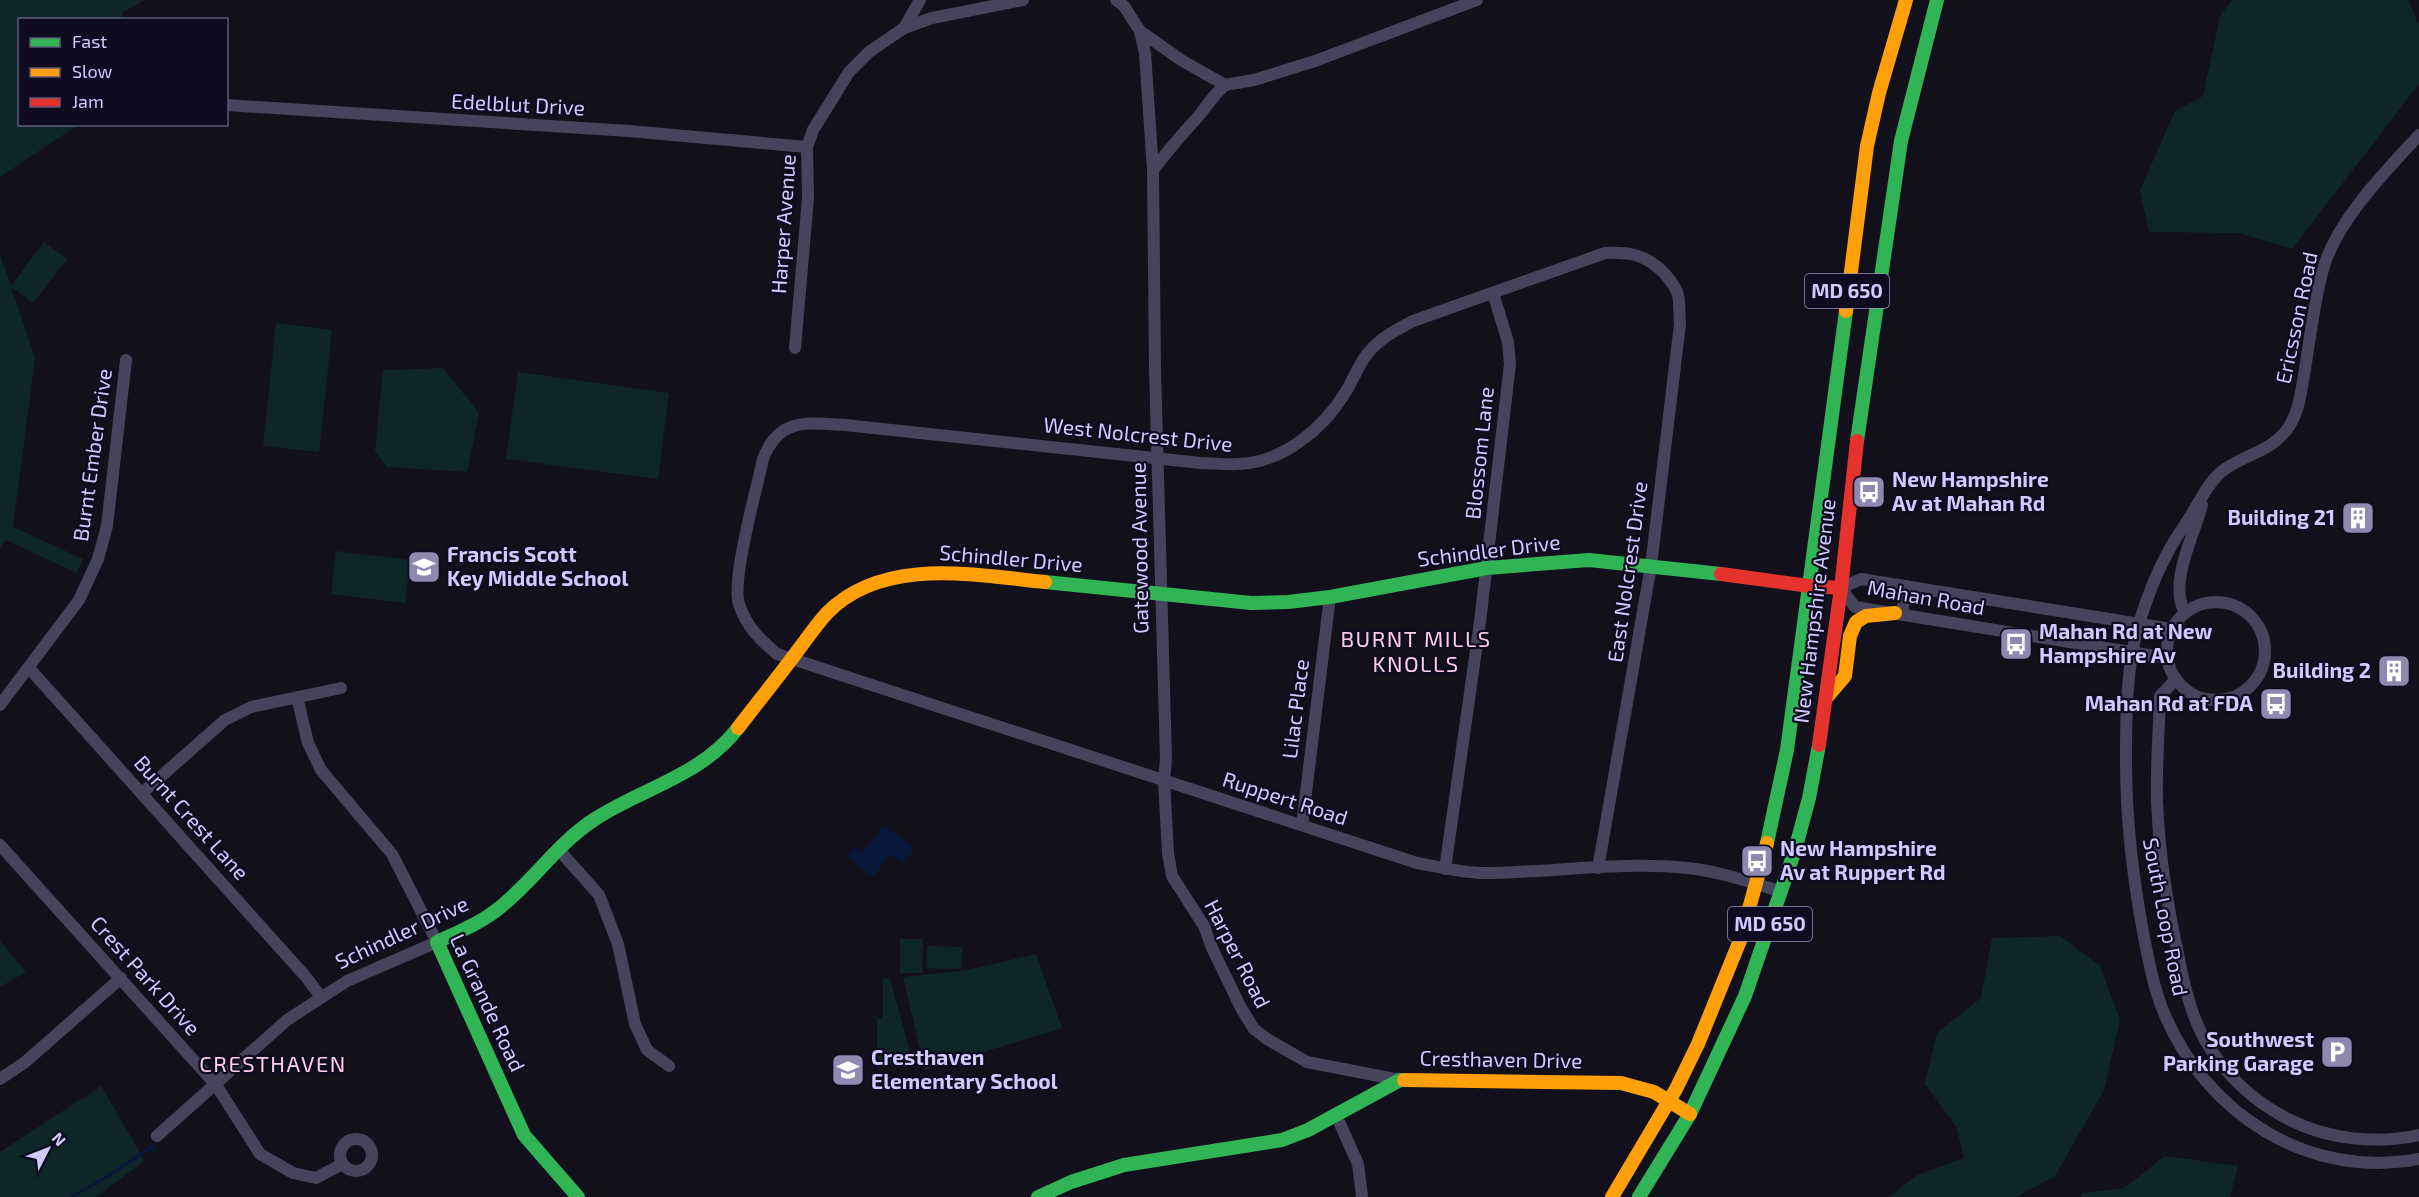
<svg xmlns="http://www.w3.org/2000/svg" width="2419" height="1197" font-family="'Exo 2',sans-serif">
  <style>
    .green { fill: #0f2628 }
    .water { fill: #07173b }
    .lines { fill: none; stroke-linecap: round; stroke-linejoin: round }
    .stream { stroke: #07173b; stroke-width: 3 }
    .street { stroke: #46445c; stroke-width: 12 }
    .fast { stroke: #30b455; stroke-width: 14 }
    .slow { stroke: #ff9f0a; stroke-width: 14 }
    .jam { stroke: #e5322d; stroke-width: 14 }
    .labels { text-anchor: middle; stroke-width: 4.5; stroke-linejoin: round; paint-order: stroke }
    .shield { fill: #0f0b20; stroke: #9891bc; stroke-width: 1.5 }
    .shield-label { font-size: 20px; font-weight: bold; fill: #d2caff }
    .street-label { font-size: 21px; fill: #d2caff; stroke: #0f0b20 }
    .poi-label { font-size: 21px; font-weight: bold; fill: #d2caff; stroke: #0f0b20; text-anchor: start }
    .neighbourhood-label { font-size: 22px; letter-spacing: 1.5px; fill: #ffccea; stroke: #0f0b20 }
  </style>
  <rect width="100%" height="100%" fill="#12101b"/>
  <g class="green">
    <polygon points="0,0 145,0 122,13 122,19 20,20 20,124 78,125 0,177"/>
    <polygon points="2232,0 2408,0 2419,24 2419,84 2292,249 2239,233 2149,232 2140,190 2175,111 2203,96 2220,16"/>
    <polygon points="44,242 67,259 33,303 11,287 35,358 13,527 83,559 77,573 6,540 0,548 0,256 11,286"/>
    <polygon points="276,323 332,330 319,452 263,446"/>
    <polygon points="443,368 479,413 467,472 387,467 375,451 383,370"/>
    <polygon points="518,372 669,393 658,479 506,459"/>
    <polygon points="336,551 410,560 405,603 331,594"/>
    <polygon points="2060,936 2100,966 2120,1020 2104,1090 2055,1176 2016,1197 1889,1197 1917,1175 1964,1158 1956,1126 1925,1084 1937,1033 1981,998 1992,938"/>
    <polygon points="900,939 923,939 922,973 900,973"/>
    <polygon points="0,941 26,972 0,987"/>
    <polygon points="927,946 962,947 961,969 926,968"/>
    <polygon points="1036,954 1062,1028 925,1070 903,977 967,970"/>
    <polygon points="883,978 890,979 914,1066 877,1064 877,1019 883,1019"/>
    <polygon points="101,1086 145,1161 95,1197 0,1197 0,1152"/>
    <polygon points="2165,1156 2238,1166 2230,1197 2081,1197 2083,1193 2124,1188"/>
  </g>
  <polygon class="water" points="884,825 914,849 903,863 890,854 873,877 847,857 854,847 863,853"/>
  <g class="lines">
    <polyline class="stream" points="71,1197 105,1178 153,1146 155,1151"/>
    <g class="street">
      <polyline points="1116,0 1124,6 1140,31 1181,60 1225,85 1254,80 1315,61 1477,0"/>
      <polyline points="904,28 932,18 1023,0"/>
      <polyline points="1140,31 1145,53 1153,170 1155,369 1166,759 1164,780 1168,853 1172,876 1204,926 1212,948 1241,1008 1254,1029 1267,1039 1307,1062 1400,1080"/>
      <polyline points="226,105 629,131 807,147"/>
      <path d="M2419,135C2385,172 2339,218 2324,266C2314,300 2310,340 2304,375C2301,393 2299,410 2290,425C2274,452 2243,454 2221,472C2208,483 2200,501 2191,515C2183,528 2174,540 2167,554C2156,574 2147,598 2140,620C2126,664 2126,716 2126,762C2126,821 2133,879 2144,937C2149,963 2154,989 2164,1013C2206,1114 2309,1180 2419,1159"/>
      <path d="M1153,170C1167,152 1181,135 1197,118C1207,106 1214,94 1225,85"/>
      <polyline points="795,348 808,198 807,147 813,130 849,72 869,52 904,28 920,0"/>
      <circle cx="2216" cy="651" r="49"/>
      <path d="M2185,613C2168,583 2194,536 2202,505"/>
      <polyline points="1902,614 1906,586"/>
      <polyline points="2167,658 1855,607 1841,588 1861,579 2171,629"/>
      <polyline points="29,668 306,977 321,997"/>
      <path d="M2176,679L2160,696C2159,731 2156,766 2157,801C2159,852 2167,904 2178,954C2184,984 2190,1013 2205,1040C2225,1075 2255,1103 2290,1120C2330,1140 2376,1144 2419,1135"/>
      <polyline points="0,705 79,600 98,559 107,526 126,360"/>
      <polyline points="142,793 225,720 251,707 341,688"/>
      <polyline points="1302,825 1330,597"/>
      <polyline points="0,845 216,1085 260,1154 293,1173 316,1178 342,1164"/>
      <polyline points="559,850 599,895 618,944 635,1024 647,1050 669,1066"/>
      <path d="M1598,868L1651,566L1680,324C1679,314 1680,303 1678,295C1676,287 1670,280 1665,274C1647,255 1631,252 1605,253L1413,321C1396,330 1380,338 1368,353C1358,365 1353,381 1345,393C1323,429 1282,463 1238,464C1226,465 1213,463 1201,463L845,425C808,423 779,417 763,459C757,488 731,580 739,604C746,626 760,640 777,654L1417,863C1438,867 1459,872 1480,873C1549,873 1618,861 1687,868C1718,871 1749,882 1780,891"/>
      <polyline points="1445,869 1480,622 1510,364 1508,342 1493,293"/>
      <polyline points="0,1079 24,1063 121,978"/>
      <polyline points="1336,1115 1358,1164 1362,1197"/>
      <polyline points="157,1136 287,1020 347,981 437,942 392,854 321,770 308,743 297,697"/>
      <circle cx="356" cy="1155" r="16"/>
    </g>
    <g class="fast">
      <polyline points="1857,441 1901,141 1937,0"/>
      <polyline points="1045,582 1251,603 1288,602 1330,597 1487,568 1589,560 1721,574"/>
      <polyline points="1767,843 1787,750 1846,311"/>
      <path d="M578,1197L524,1135L437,942C456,933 477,925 494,912C531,885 556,844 595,819C643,788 701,776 738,728"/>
      <polyline points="1038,1197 1071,1182 1124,1165 1282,1140 1308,1130 1400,1080 1404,1080"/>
      <polyline points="1639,1197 1690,1114 1745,996 1795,850 1809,798 1819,745"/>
    </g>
    <g class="slow">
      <polyline points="1846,311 1867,146 1879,93 1906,0"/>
      <polyline points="1827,697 1845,676 1850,636 1856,622 1866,616 1895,613"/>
      <path d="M738,728C758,702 779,676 799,649C808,637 817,624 827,613C883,556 975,575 1045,582"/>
      <polyline points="1404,1080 1621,1083 1654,1092 1690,1114"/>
      <polyline points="1612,1197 1676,1089 1698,1044 1741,938 1767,843"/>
    </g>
    <g class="jam">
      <polyline points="1721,574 1809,586 1841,588"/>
      <polyline points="1819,745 1841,588 1857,441"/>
    </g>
  </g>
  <defs>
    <symbol id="bus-square" viewBox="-11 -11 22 22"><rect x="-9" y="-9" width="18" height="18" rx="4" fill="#8f89af" stroke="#0f0b20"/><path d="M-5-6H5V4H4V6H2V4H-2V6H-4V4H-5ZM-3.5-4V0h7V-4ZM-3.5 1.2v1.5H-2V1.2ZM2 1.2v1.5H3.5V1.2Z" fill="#fff"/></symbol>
    <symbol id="building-square" viewBox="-11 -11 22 22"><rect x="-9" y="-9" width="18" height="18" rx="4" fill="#8f89af" stroke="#0f0b20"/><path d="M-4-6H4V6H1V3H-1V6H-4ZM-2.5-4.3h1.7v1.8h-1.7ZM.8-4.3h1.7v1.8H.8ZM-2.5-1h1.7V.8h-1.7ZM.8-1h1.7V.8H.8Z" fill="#fff"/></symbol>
    <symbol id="school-square" viewBox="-11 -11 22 22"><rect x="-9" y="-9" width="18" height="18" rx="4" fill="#8f89af" stroke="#0f0b20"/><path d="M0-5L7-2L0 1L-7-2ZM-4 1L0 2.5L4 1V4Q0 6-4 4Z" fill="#fff"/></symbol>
    <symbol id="parking-square" viewBox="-11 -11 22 22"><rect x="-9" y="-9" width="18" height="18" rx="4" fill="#8f89af" stroke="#0f0b20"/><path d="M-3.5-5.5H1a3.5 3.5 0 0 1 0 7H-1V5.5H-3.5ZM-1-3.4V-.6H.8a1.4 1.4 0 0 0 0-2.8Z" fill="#fff"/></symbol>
  </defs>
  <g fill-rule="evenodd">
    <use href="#bus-square" x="1850" y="473" width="38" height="38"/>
    <use href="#building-square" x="2339" y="499" width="38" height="38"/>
    <use href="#school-square" x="405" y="548" width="38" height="38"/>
    <use href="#bus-square" x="1997" y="625" width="38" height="38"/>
    <use href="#building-square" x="2375" y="652" width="38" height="38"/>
    <use href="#bus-square" x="2257" y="685" width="38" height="38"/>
    <use href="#bus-square" x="1738" y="842" width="38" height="38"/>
    <use href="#parking-square" x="2318" y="1033" width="38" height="38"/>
    <use href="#school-square" x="829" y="1051" width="38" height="38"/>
  </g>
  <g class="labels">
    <g class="shield">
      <rect x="1805" y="274" width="84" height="34" rx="4.5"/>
      <rect x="1728" y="907" width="84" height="34" rx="4.5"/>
    </g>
    <g class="shield-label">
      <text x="1847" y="298">MD 650</text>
      <text x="1770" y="931">MD 650</text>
    </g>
    <g class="street-label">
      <text transform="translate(518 105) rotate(3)" y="7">Edelblut Drive</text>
      <text transform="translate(784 224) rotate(-86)" y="7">Harper Avenue</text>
      <text transform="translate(2297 318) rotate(-78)" y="7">Ericsson Road</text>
      <text transform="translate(1138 435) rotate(6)" y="7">West Nolcrest Drive</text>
      <text transform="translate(1480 453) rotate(-84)" y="7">Blossom Lane</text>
      <text transform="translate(93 455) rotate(-82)" y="7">Burnt Ember Drive</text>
      <text transform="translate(1140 548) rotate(-91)" y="7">Gatewood Avenue</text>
      <text transform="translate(1489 551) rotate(-7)" y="7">Schindler Drive</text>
      <text transform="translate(1011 559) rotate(5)" y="7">Schindler Drive</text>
      <text transform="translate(1628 572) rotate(-82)" y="7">East Nolcrest Drive</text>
      <text transform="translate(1926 598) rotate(10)" y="7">Mahan Road</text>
      <text transform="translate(1815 611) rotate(-83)" y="7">New Hampshire Avenue</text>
      <text transform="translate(1296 709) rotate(-83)" y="7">Lilac Place</text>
      <text transform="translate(1285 799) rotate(18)" y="7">Ruppert Road</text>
      <text transform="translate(191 818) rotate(48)" y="7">Burnt Crest Lane</text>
      <text transform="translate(2165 917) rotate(79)" y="7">South Loop Road</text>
      <text transform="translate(402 933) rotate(-25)" y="7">Schindler Drive</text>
      <text transform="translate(1237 954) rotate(63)" y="7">Harper Road</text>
      <text transform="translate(145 976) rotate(48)" y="7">Crest Park Drive</text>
      <text transform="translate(487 1003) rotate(65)" y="7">La Grande Road</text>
      <text transform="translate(1501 1060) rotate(1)" y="7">Cresthaven Drive</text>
    </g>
    <g class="poi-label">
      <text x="1892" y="487">New Hampshire<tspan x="1892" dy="24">Av at Mahan Rd</tspan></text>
      <text x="2335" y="525" text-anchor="end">Building 21</text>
      <text x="447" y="562">Francis Scott<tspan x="447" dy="24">Key Middle School</tspan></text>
      <text x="2039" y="639">Mahan Rd at New<tspan x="2039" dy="24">Hampshire Av</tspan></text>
      <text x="2371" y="678" text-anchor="end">Building 2</text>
      <text x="2253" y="711" text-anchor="end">Mahan Rd at FDA</text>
      <text x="1780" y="856">New Hampshire<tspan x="1780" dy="24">Av at Ruppert Rd</tspan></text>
      <text x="2314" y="1047" text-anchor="end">Southwest<tspan x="2314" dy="24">Parking Garage</tspan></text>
      <text x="871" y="1065">Cresthaven<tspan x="871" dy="24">Elementary School</tspan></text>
    </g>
    <g class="neighbourhood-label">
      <text x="1416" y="647">BURNT MILLS<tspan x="1416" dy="25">KNOLLS</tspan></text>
      <text x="273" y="1072">CRESTHAVEN</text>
    </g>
  </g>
  <rect x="18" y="18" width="210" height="108" fill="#0f0b20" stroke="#5d5779" stroke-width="1.5"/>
  <rect x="30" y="38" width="30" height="9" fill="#30b455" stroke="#5d5779" stroke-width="1.5"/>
  <text x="72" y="48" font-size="18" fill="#d2caff">Fast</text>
  <rect x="30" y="68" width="30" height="9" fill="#ff9f0a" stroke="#5d5779" stroke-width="1.5"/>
  <text x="72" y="78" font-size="18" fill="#d2caff">Slow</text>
  <rect x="30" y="98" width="30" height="9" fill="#e5322d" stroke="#5d5779" stroke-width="1.5"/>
  <text x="72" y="108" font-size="18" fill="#d2caff">Jam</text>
  <g transform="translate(48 1149) rotate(48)" stroke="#0f0b20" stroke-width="4.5" paint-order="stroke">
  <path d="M0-4.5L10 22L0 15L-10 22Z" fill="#d2caff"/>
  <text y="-9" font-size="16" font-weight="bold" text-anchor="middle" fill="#d2caff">N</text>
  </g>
</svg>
